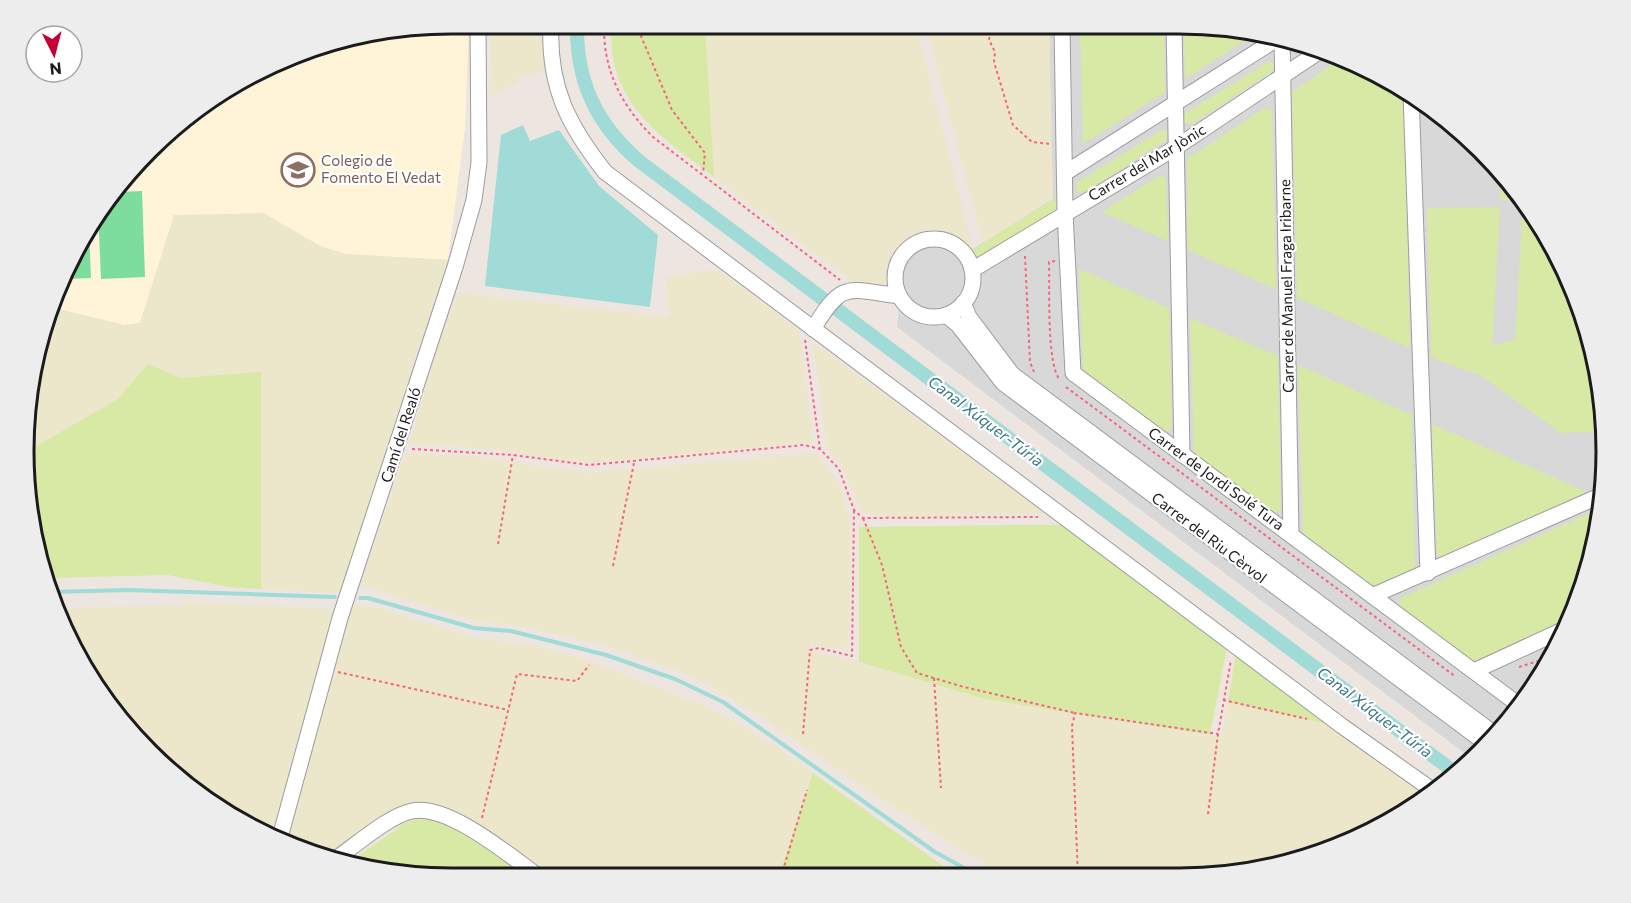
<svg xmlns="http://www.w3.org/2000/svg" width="1631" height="903" font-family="Commissioner,sans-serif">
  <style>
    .residential { fill: #d9d8d8 }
    .education { fill: #fff4d7 }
    .farmland { fill: #ece6ca }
    .grass { fill: #d8e8a5 }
    .pitch { fill: #7ddd9e }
    .water { fill: #a0dbd8 }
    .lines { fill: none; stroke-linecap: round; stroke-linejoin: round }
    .stream { stroke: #a0dbd8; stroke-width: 4 }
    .canal { stroke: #a0dbd8; stroke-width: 14 }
    .minor-casing { stroke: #9c9c9c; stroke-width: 17 }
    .path { stroke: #f9647d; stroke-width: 2; stroke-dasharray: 3 3; stroke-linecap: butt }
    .minor { stroke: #fff; stroke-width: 15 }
    .labels { text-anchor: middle; stroke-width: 4.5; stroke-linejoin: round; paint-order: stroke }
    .education-label { font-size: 15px; fill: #785e54; stroke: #fff; text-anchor: start }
    .street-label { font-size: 15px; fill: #1b1b1b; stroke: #fff }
    .water-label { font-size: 16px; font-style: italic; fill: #3d798b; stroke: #fff }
    .rim { fill: none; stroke: #1b1b1b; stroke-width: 3 }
  </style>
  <rect width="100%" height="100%" fill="#ede5e0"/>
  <polygon class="residential" points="1049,25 1207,25 1290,39 1394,81 1462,130 1519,192 1563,263 1593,341 1606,424 1603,508 1584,589 1550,666 1474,760 897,327 899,307 890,288 890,267 898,250 905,242 929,231 945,231 961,238 973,249 1052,199"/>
  <polygon class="education" points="451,24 469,24 465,128 448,260 345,254 320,246 263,213 140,323 124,325 54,308 96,214 192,112 314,47"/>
  <g class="farmland">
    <polygon points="491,24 548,24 545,71 516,78 517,82 489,96"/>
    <polygon points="705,24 1049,25 1053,199 983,243 926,26 917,29 973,249 961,238 950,233 931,230 920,233 905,242 893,258 889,272 890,288 863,290 714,177"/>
    <polygon points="263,213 320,246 345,254 448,260 430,332 345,593 261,589 261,372 180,378 148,364 118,399 28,451 39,341 54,308 124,325 140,323 174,215"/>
    <polygon points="717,269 799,330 814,442 587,463 469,447 409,444 443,331 458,293 669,317 666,277"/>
    <polygon points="813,344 818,346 1046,514 902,516 872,515 861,511 843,469 829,452 826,440"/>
    <polygon points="405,453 473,456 586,473 817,453 839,484 851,524 849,641 846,647 841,649 811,645 811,651 859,662 985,699 1221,738 1228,702 1332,725 1429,797 1417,807 1317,856 1235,875 1003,876 867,790 747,707 687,674 602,644 509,624 476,621 361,585"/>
    <polygon points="185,602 335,609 273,838 237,822 130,733 56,615 55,608 184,605"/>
    <polygon points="354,605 381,609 478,638 535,646 585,659 707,707 762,737 813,773 780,873 781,877 559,878 477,824 450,810 432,805 333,860 314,856 285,843 342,636"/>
  </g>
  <g class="grass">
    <path d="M612,24H705L714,177C660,136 605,101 612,24Z"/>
    <polygon points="1080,25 1164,25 1164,29 1165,92 1083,144"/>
    <polygon points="1184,25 1207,25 1257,33 1185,79"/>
    <polygon points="1340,59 1394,81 1404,89 1410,348 1297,298 1292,92"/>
    <polygon points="1270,61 1274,64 1272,72 1192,124 1184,123 1185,113"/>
    <polygon points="1263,109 1269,109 1272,112 1276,289 1188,250 1187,159"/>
    <polygon points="1164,129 1168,133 1166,140 1084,193 1076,192 1077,182"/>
    <path d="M1502,173C1556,231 1587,308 1600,385C1602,400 1606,416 1606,431L1561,433L1481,376L1431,357L1427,208L1500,207L1492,346L1515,339L1523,202L1500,199Z"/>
    <polygon points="1163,176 1166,180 1168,241 1102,212 1157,177"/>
    <polygon points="1056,198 1060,201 1059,209 978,260 972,250"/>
    <polygon points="1079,269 1169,308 1172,425 1169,431 1164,431 1083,370"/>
    <polygon points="1190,318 1278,356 1281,507 1278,512 1273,513 1194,453"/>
    <polygon points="148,364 180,378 261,372 261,589 229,587 168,575 48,578 25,479 28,451 118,399"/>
    <path d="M1298,365L1412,415L1415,565L1413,570L1377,586C1367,586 1309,542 1303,532Z"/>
    <polygon points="1432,424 1587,492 1442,557 1437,555"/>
    <polygon points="1603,507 1584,589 1571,617 1475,663 1399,606 1401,598"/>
    <polygon points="1014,525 1064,525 1227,647 1210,735 985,699 859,662 859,527"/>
    <polygon points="1236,654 1332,725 1228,702"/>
    <polygon points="813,773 957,876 781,877 780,873"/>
    <polygon points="423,817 446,821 531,878 424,878 348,863 405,823"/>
  </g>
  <g class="pitch">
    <polygon points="142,191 145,277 101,279 98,212 117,192"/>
    <polygon points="89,230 91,278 67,279"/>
  </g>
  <polygon class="water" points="523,125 530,141 559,130 599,186 658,235 650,307 485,286 501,135"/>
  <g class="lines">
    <g class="stream">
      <polyline points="51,592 129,590 335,597"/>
      <polyline points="360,598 368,598 474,628 511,631 606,655 675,679 723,702 935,852 979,876"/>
    </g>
    <path class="canal" d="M577,24C576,81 596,124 639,161L1457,774"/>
    <defs>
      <g id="minor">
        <path d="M551,24C548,86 568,125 605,172L1342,726L1435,792"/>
        <polyline points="1062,25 1065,212 1073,373 1519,705"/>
        <polyline points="1174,25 1182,455"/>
        <polyline points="1282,37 1291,535"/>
        <polyline points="1411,94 1428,573"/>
        <polyline points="1065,173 1280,37"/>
        <circle cx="934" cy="278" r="39"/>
        <polyline points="972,270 1175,148 1320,51"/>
        <polyline points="963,303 969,317 1012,374 1496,735"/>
        <polyline points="946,315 958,325 1003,383 1488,745"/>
        <path d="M813,329C843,280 846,289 899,296"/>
        <polyline points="1372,596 1604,494"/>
        <polyline points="1474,671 1567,628"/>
        <polyline points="279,841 340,618 455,267 474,200 479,162 478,24"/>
        <path d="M334,860C355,846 388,816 412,811C448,803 511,857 541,878"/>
      </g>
    </defs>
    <use href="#minor" class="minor-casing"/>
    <g class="path">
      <path d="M604,24C603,70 621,105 653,137L840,280"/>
      <polyline points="636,24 672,110 705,153 703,173"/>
      <polyline points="991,25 989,40 995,52 994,62 1013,125 1032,142 1051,144"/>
      <polyline points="1025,256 1030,362 1034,372"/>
      <path d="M1055,261L1049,262C1050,286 1046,364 1060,380"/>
      <polyline points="805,340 820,449 839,469 854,510 863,518 1038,517"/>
      <polyline points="1066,387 1456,677"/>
      <polyline points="412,449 513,455 589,465 804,445 820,449"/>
      <polyline points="863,518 882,565 901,647 917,673 964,687 1075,713"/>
      <polyline points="498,544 513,455"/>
      <polyline points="613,566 634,463"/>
      <polyline points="1519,667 1554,656"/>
      <polyline points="338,672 508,710"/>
      <polyline points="934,678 941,788"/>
      <polyline points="1223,700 1307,719"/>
      <polyline points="803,734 810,650 819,648 852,656 854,510"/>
      <polyline points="1208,814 1218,734 1231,660"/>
      <polyline points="482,818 517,674 577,681 589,665"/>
      <polyline points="1078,876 1072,726 1075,713 1218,734"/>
      <polyline points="781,877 807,790"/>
    </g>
    <use href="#minor" class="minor"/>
  </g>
  <defs>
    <symbol id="school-ring" viewBox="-11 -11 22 22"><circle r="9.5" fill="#fff" stroke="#8d6e63" stroke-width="1.5"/><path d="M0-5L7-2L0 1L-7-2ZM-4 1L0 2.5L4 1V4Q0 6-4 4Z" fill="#8d6e63"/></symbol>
  </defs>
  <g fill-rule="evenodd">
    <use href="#school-ring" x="279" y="151" width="38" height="38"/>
  </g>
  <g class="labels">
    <g class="education-label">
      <text x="321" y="166">Colegio de<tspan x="321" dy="17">Fomento El Vedat</tspan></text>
    </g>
    <g class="street-label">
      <text transform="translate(1147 163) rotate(-31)" y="5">Carrer del Mar Jònic</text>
      <text transform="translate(1287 286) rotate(-91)" y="5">Carrer de Manuel Fraga Iribarne</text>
      <text transform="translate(401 435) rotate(-72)" y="5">Camí del Realó</text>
      <text transform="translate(1216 479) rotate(36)" y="5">Carrer de Jordi Solé Tura</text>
      <text transform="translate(1209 538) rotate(37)" y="5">Carrer del Riu Cèrvol</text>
    </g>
    <g class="water-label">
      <text transform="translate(986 421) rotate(37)" y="6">Canal Xúquer-Túria</text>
      <text transform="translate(1375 712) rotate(37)" y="6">Canal Xúquer-Túria</text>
    </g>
  </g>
  <path d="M0 0H1631V903H0ZM451 34H1179A417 417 0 0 1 1596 451V451A417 417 0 0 1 1179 868H451A417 417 0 0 1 34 451V451A417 417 0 0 1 451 34Z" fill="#ededed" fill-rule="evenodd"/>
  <path class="rim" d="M451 34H1179A417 417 0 0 1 1596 451V451A417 417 0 0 1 1179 868H451A417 417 0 0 1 34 451V451A417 417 0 0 1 451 34Z"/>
  <g transform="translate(54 54) rotate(174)"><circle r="28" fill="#ffffff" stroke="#a4a4a4" stroke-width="1.5"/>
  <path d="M0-4.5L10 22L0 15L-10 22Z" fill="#c50035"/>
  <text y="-9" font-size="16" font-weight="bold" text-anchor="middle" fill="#1b1b1b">N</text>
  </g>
</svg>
